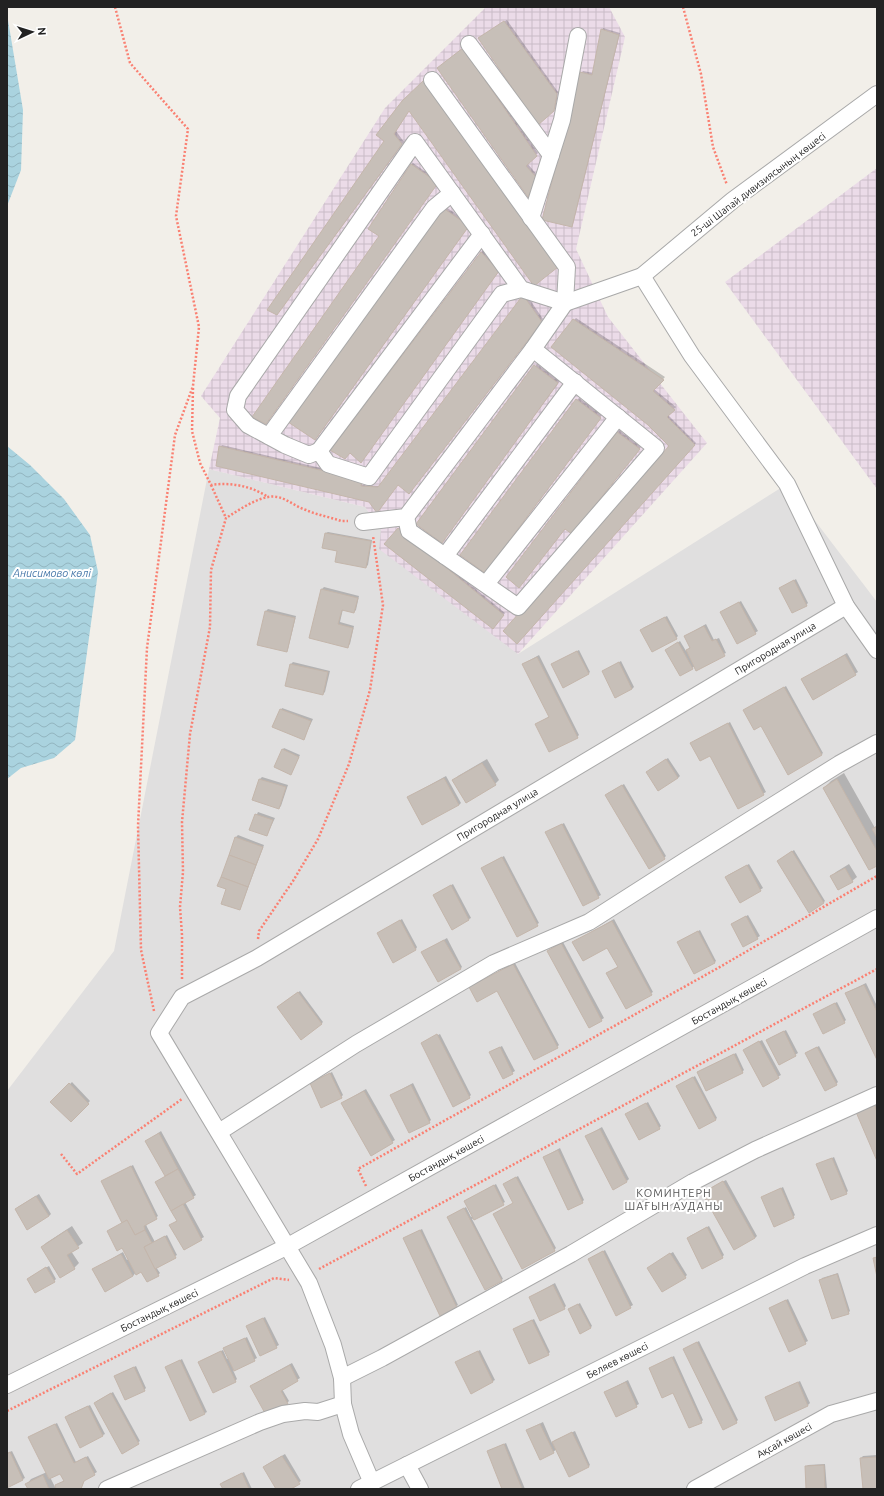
<svg xmlns="http://www.w3.org/2000/svg" width="884" height="1496" font-family="Ubuntu,sans-serif">
  <style>
    .residential { fill: #e0dfdf }
    .industrial { fill: url(#industrial-grid) }
    .water { fill: url(#water-waves) }
    .shadow { fill: #0003; fill-rule: evenodd }
    .building { fill: #c7bfb8; stroke: #c4b6ab }
    .lines { fill: none; stroke-linecap: round; stroke-linejoin: round }
    .minor-casing { stroke: #a9a9a9; stroke-width: 18 }
    .path { stroke: #fa8072; stroke-width: 2.5; stroke-dasharray: 2 2; stroke-linecap: butt }
    .minor { stroke: #fff; stroke-width: 16 }
    .labels { text-anchor: middle; stroke-width: 4; stroke-linejoin: round; paint-order: stroke }
    .street-label { font-size: 10px; fill: #222; stroke: #fff }
    .water-label { font-size: 11px; font-style: italic; fill: #4a7aab; stroke: #fff }
    .neighbourhood-label { font-size: 11px; letter-spacing: 1px; fill: #555; stroke: #fff }
  </style>
  <defs>
    <pattern id="industrial-grid" width="8" height="8" patternUnits="userSpaceOnUse"><rect width="8" height="8" fill="#ebdbe8"/><path d="M0 4h8M4 0v8" fill="none" stroke="#c9bcc7"/></pattern>
    <pattern id="water-waves" width="16" height="10" patternUnits="userSpaceOnUse"><rect width="16" height="10" fill="#aad3df"/><path d="M0 5q4-4 8 0t8 0" fill="none" stroke="#92b5bf"/></pattern>
  </defs>
  <rect width="100%" height="100%" fill="#f2efe9"/>
  <polygon class="residential" points="209,469 365,507 381,529 518,654 787,484 877,602 877,1489 7,1489 7,1091 114,951"/>
  <g class="industrial">
    <polygon points="486,7 609,7 625,37 576,249 608,317 707,443 518,654 379,549 381,529 365,507 209,469 220,418 201,396 385,108"/>
    <polygon points="877,168 877,489 725,282"/>
  </g>
  <g class="water">
    <polygon points="7,14 23,110 21,170 7,206"/>
    <polygon points="7,446 30,465 64,499 90,535 98,572 75,740 54,758 21,768 7,779"/>
  </g>
  <g class="shadow">
    <polygon points="507,20 558,92 555,108 553,110 479,38"/>
    <polygon points="603,28 620,33 573,224 571,226 581,73 583,71 594,73 602,30"/>
    <polygon points="466,47 538,153 527,163 538,176 530,194"/>
    <polygon points="409,110 396,131 404,142 277,314"/>
    <polygon points="413,163 439,181 381,236 411,165"/>
    <polygon points="446,207 470,224 317,437"/>
    <polygon points="483,250 500,269 350,452 332,450"/>
    <polygon points="526,294 543,319 411,490 398,484 369,501 220,447 222,445 364,478 362,485 380,486"/>
    <polygon points="576,318 665,377 654,389 676,407 668,415 696,443 517,643 670,446 574,320"/>
    <polygon points="537,364 560,381 443,539 417,524"/>
    <polygon points="579,398 602,415 487,570 577,400"/>
    <polygon points="619,430 641,447 574,531 565,528 507,577"/>
    <polygon points="400,527 505,613 495,626 385,544"/>
    <polygon points="328,532 372,540 368,565 366,567 338,550 326,533"/>
    <polygon points="796,579 808,603 806,605 781,588"/>
    <polygon points="324,587 359,596 356,610 354,612 343,609 340,622 354,626 350,644 348,646 322,589"/>
    <polygon points="741,601 758,631 738,643 723,611"/>
    <polygon points="268,609 296,616 288,649 287,651 266,611"/>
    <polygon points="667,616 678,636 676,638 643,628"/>
    <polygon points="706,624 714,640 719,638 726,653 695,666 681,675 667,650 680,641 686,651 691,647 685,636"/>
    <polygon points="579,650 590,672 588,674 552,664"/>
    <polygon points="847,653 858,672 813,699 804,678"/>
    <polygon points="539,655 579,735 577,737 536,724 550,716 523,664"/>
    <polygon points="621,661 634,687 632,689 603,671"/>
    <polygon points="293,662 330,671 325,692 323,694 291,664"/>
    <polygon points="786,686 823,753 821,755 761,725 746,709"/>
    <polygon points="282,708 313,719 304,738 281,710"/>
    <polygon points="730,722 766,792 738,808 710,754 694,741"/>
    <polygon points="284,748 300,755 292,772 282,750"/>
    <polygon points="668,758 680,776 678,778 649,770"/>
    <polygon points="487,759 499,780 495,784 454,781 458,776"/>
    <polygon points="844,773 875,828 877,826 877,865 824,788 831,781"/>
    <polygon points="446,776 461,803 459,805 410,796"/>
    <polygon points="262,777 288,785 281,806 279,808 253,799 260,779"/>
    <polygon points="624,784 666,856 664,858 608,793"/>
    <polygon points="258,812 275,818 267,835 250,829"/>
    <polygon points="564,823 601,895 583,905 549,831"/>
    <polygon points="238,835 264,845 241,907 240,909 227,889 219,885 236,837"/>
    <polygon points="794,850 825,901 823,903 778,861"/>
    <polygon points="504,856 539,923 518,935 485,866"/>
    <polygon points="749,864 763,888 740,902 728,875"/>
    <polygon points="849,864 857,877 852,881 832,876 836,872"/>
    <polygon points="453,884 471,918 452,928 434,895"/>
    <polygon points="748,915 760,936 744,946 732,924"/>
    <polygon points="402,919 417,947 416,949 378,933"/>
    <polygon points="614,919 653,992 626,1008 607,973 619,966 608,947 576,941"/>
    <polygon points="700,930 716,961 714,963 678,942"/>
    <polygon points="447,938 462,967 460,969 425,951"/>
    <polygon points="563,942 604,1018 590,1027 548,951"/>
    <polygon points="515,963 559,1045 557,1047 497,990 472,986"/>
    <polygon points="866,983 877,1006 877,1058 848,992"/>
    <polygon points="300,991 323,1022 321,1024 280,1005"/>
    <polygon points="837,1002 846,1020 844,1022 814,1014"/>
    <polygon points="786,1030 798,1053 780,1064 770,1038"/>
    <polygon points="440,1034 471,1095 469,1097 423,1043"/>
    <polygon points="762,1040 781,1075 763,1085 746,1049"/>
    <polygon points="502,1046 515,1071 503,1078 492,1051"/>
    <polygon points="819,1046 838,1082 836,1084 808,1052"/>
    <polygon points="736,1053 744,1070 742,1072 698,1072"/>
    <polygon points="332,1072 343,1095 341,1097 311,1083"/>
    <polygon points="695,1076 717,1118 715,1120 677,1086"/>
    <polygon points="72,1082 90,1101 71,1121 52,1102"/>
    <polygon points="413,1083 431,1120 429,1122 391,1095"/>
    <polygon points="366,1089 395,1140 372,1154 344,1102"/>
    <polygon points="648,1102 661,1126 659,1128 627,1114"/>
    <polygon points="876,1103 877,1106 877,1158 857,1112"/>
    <polygon points="602,1127 629,1179 627,1181 587,1136"/>
    <polygon points="161,1131 196,1195 185,1202 204,1237 184,1249 171,1225 178,1220 157,1182 166,1176 146,1142"/>
    <polygon points="560,1148 584,1200 582,1202 544,1157"/>
    <polygon points="834,1157 848,1191 846,1193 818,1165"/>
    <polygon points="133,1165 158,1216 146,1224 147,1227 155,1242 167,1235 177,1255 156,1267 160,1273 158,1275 142,1270 136,1272 133,1276 96,1268 123,1252 127,1260 129,1259 122,1223 104,1180"/>
    <polygon points="518,1176 556,1248 554,1250 494,1214 514,1203 504,1184"/>
    <polygon points="726,1180 757,1236 755,1238 705,1191"/>
    <polygon points="496,1184 505,1202 472,1219 503,1279 501,1280 448,1217 466,1207 471,1217 473,1216 465,1201"/>
    <polygon points="783,1187 795,1215 793,1217 762,1198"/>
    <polygon points="39,1194 51,1214 49,1216 18,1207"/>
    <polygon points="72,1226 83,1243 71,1251 79,1263 74,1268 42,1247 46,1243"/>
    <polygon points="709,1226 724,1255 722,1257 690,1236"/>
    <polygon points="422,1229 458,1305 441,1314 406,1237"/>
    <polygon points="605,1250 633,1305 617,1314 589,1259"/>
    <polygon points="673,1252 687,1275 685,1277 648,1268"/>
    <polygon points="49,1266 56,1279 54,1281 30,1277"/>
    <polygon points="838,1273 850,1311 848,1313 821,1280 822,1278"/>
    <polygon points="555,1283 566,1306 564,1308 530,1297"/>
    <polygon points="788,1299 808,1341 790,1350 770,1308"/>
    <polygon points="580,1303 592,1326 590,1328 571,1308"/>
    <polygon points="265,1317 279,1345 260,1355 247,1326"/>
    <polygon points="534,1319 550,1352 548,1354 514,1329"/>
    <polygon points="247,1337 257,1358 233,1370 237,1379 235,1381 201,1361 223,1350 227,1359 229,1358 225,1348"/>
    <polygon points="699,1341 738,1420 736,1422 684,1349"/>
    <polygon points="480,1350 495,1380 471,1392 459,1361"/>
    <polygon points="674,1356 703,1420 701,1422 674,1392 650,1368"/>
    <polygon points="182,1359 207,1412 191,1420 169,1366"/>
    <polygon points="292,1363 300,1378 282,1389 289,1401 287,1403 254,1384"/>
    <polygon points="136,1366 146,1388 144,1390 115,1376"/>
    <polygon points="628,1380 639,1404 616,1416 605,1392"/>
    <polygon points="800,1381 810,1403 808,1405 766,1397"/>
    <polygon points="113,1392 140,1441 122,1452 97,1401"/>
    <polygon points="90,1405 105,1434 81,1446 68,1415"/>
    <polygon points="543,1422 552,1443 555,1440 575,1431 590,1465 588,1467 557,1449 553,1452 527,1430"/>
    <path d="M57,1423L76,1462L88,1456L97,1472L85,1479L81,1489H29L27,1484L31,1479L47,1472L31,1436ZM61,1472L65,1480L55,1487L50,1477Z"/>
    <polygon points="506,1443 525,1489 503,1489 488,1451"/>
    <polygon points="12,1451 25,1478 7,1487 7,1453"/>
    <polygon points="285,1454 301,1481 289,1489 278,1489 266,1465"/>
    <polygon points="877,1455 877,1489 864,1489 861,1458 863,1456"/>
    <polygon points="825,1464 827,1489 807,1489 806,1467 808,1465"/>
    <polygon points="244,1472 252,1489 224,1489 221,1484 223,1482"/>
  </g>
  <g class="building">
    <polygon points="504,21 557,94 554,111 538,125 478,38"/>
    <polygon points="601,29 619,35 572,227 542,220 580,72 592,75"/>
    <polygon points="463,48 537,156 526,166 537,178 528,197 437,68"/>
    <polygon points="424,80 558,267 534,286 409,111 394,134 402,144 277,315 267,310 384,141 376,135 402,101"/>
    <polygon points="411,164 438,183 266,424 252,417 379,236 368,229"/>
    <polygon points="443,208 469,226 315,440 288,422"/>
    <polygon points="481,252 499,271 361,463 350,453 345,459 330,450"/>
    <polygon points="523,295 542,322 409,494 398,485 377,513 369,502 216,466 219,446 362,480 361,486 378,487"/>
    <polygon points="573,319 664,380 653,391 675,410 667,417 695,445 517,644 503,631 669,446 648,425 551,347"/>
    <polygon points="534,365 558,383 442,543 416,524"/>
    <polygon points="576,399 601,418 485,573 460,555"/>
    <polygon points="617,432 640,449 572,534 565,529 519,588 506,577"/>
    <polygon points="398,528 504,615 493,629 384,544"/>
    <polygon points="325,533 371,541 366,568 335,562 337,551 322,548"/>
    <polygon points="794,580 807,606 792,613 779,588"/>
    <polygon points="321,589 358,598 354,613 342,610 338,624 353,628 348,648 309,638"/>
    <polygon points="739,602 756,634 737,644 720,612"/>
    <polygon points="265,611 295,618 287,652 257,645"/>
    <polygon points="665,617 677,639 652,652 640,630"/>
    <polygon points="704,626 712,641 716,639 725,656 696,671 686,650 690,648 684,636"/>
    <polygon points="678,642 693,669 680,676 665,650"/>
    <polygon points="577,651 589,674 563,688 551,664"/>
    <polygon points="845,655 856,675 813,700 801,679"/>
    <polygon points="537,657 578,738 549,752 535,724 549,717 522,664"/>
    <polygon points="619,662 632,689 615,698 602,671"/>
    <polygon points="290,664 328,672 323,695 285,686"/>
    <polygon points="784,687 822,755 788,775 761,726 754,730 743,710"/>
    <polygon points="280,709 311,721 304,740 272,727"/>
    <polygon points="728,723 764,795 738,809 710,756 700,761 690,743"/>
    <polygon points="282,749 299,757 291,775 274,767"/>
    <polygon points="666,759 678,778 658,791 646,772"/>
    <polygon points="482,763 496,785 466,803 452,780"/>
    <polygon points="444,778 459,805 422,825 407,797"/>
    <polygon points="259,779 286,787 279,809 252,800"/>
    <polygon points="837,779 877,851 877,866 869,870 823,788"/>
    <polygon points="622,785 665,859 649,869 605,795"/>
    <polygon points="255,814 273,820 267,836 249,830"/>
    <polygon points="562,824 599,898 583,906 545,832"/>
    <polygon points="877,826 877,838 872,829"/>
    <polygon points="235,837 263,847 256,865 229,855"/>
    <polygon points="792,851 824,903 809,913 777,861"/>
    <polygon points="229,855 256,865 248,887 221,877"/>
    <polygon points="502,857 538,926 517,937 481,868"/>
    <polygon points="747,865 761,891 740,903 725,877"/>
    <polygon points="845,868 853,882 838,890 830,876"/>
    <polygon points="221,877 248,887 240,910 221,904 226,889 217,886"/>
    <polygon points="451,885 469,920 452,930 433,895"/>
    <polygon points="746,916 758,939 743,947 731,924"/>
    <polygon points="400,920 416,950 393,963 377,933"/>
    <polygon points="612,921 652,995 626,1009 606,973 618,967 607,948 583,961 572,942"/>
    <polygon points="698,931 715,963 694,974 677,942"/>
    <polygon points="444,940 461,969 438,982 421,952"/>
    <polygon points="561,943 602,1021 589,1028 547,951"/>
    <polygon points="513,964 558,1048 534,1060 497,991 477,1002 469,987"/>
    <polygon points="864,985 877,1012 877,1060 845,993"/>
    <polygon points="298,992 322,1024 301,1040 277,1007"/>
    <polygon points="835,1003 845,1023 823,1034 813,1014"/>
    <polygon points="784,1031 796,1056 779,1065 766,1040"/>
    <polygon points="437,1034 470,1098 453,1107 421,1043"/>
    <polygon points="759,1041 779,1078 763,1087 743,1050"/>
    <polygon points="500,1047 513,1074 503,1079 489,1052"/>
    <polygon points="817,1047 837,1085 825,1091 805,1053"/>
    <polygon points="734,1054 743,1073 706,1091 697,1072"/>
    <polygon points="330,1073 342,1098 321,1108 310,1083"/>
    <polygon points="693,1077 716,1120 699,1129 676,1086"/>
    <polygon points="69,1083 89,1104 71,1122 50,1102"/>
    <polygon points="411,1085 430,1123 409,1133 390,1095"/>
    <polygon points="364,1091 393,1143 371,1156 341,1103"/>
    <polygon points="646,1103 660,1129 639,1140 625,1114"/>
    <polygon points="874,1104 877,1112 877,1161 856,1112"/>
    <polygon points="600,1129 627,1182 613,1190 585,1136"/>
    <polygon points="159,1133 178,1169 165,1176 145,1141"/>
    <polygon points="558,1150 583,1203 568,1210 543,1157"/>
    <polygon points="832,1158 847,1194 831,1200 816,1164"/>
    <polygon points="131,1166 157,1219 144,1226 145,1230 135,1235 127,1220 122,1223 101,1181"/>
    <polygon points="178,1169 194,1198 171,1211 155,1182"/>
    <polygon points="516,1177 555,1251 522,1269 493,1214 513,1203 503,1184"/>
    <polygon points="723,1181 755,1238 734,1250 702,1193"/>
    <polygon points="494,1185 504,1205 474,1220 464,1201"/>
    <polygon points="781,1188 794,1218 774,1227 761,1197"/>
    <polygon points="36,1196 49,1216 27,1230 15,1209"/>
    <polygon points="183,1204 202,1240 184,1250 169,1225 177,1221 171,1211"/>
    <polygon points="464,1208 502,1281 485,1290 447,1217"/>
    <polygon points="127,1220 135,1235 145,1230 152,1243 144,1247 159,1276 147,1282 141,1272 136,1275 122,1248 117,1251 107,1231"/>
    <polygon points="707,1227 723,1258 702,1269 687,1238"/>
    <polygon points="67,1230 79,1248 67,1255 75,1269 60,1278 41,1247"/>
    <polygon points="420,1230 457,1308 440,1316 403,1238"/>
    <polygon points="165,1236 176,1258 155,1269 144,1247"/>
    <polygon points="603,1251 631,1308 616,1316 588,1259"/>
    <polygon points="670,1253 686,1278 662,1292 647,1268"/>
    <polygon points="121,1254 133,1276 105,1292 92,1269"/>
    <polygon points="877,1257 877,1277 873,1258"/>
    <polygon points="46,1267 55,1282 35,1293 27,1279"/>
    <polygon points="837,1274 849,1314 832,1319 819,1280"/>
    <polygon points="553,1285 565,1309 540,1321 529,1297"/>
    <polygon points="786,1300 806,1344 789,1352 769,1308"/>
    <polygon points="578,1304 591,1328 580,1334 568,1309"/>
    <polygon points="263,1318 277,1348 260,1356 246,1326"/>
    <polygon points="532,1320 549,1355 529,1364 513,1329"/>
    <polygon points="245,1338 255,1361 234,1371 223,1348"/>
    <polygon points="697,1342 737,1423 723,1430 683,1349"/>
    <polygon points="221,1351 236,1382 213,1393 198,1362"/>
    <polygon points="478,1351 493,1382 471,1394 455,1362"/>
    <polygon points="672,1357 702,1423 689,1428 673,1393 662,1398 649,1368"/>
    <polygon points="180,1360 205,1414 190,1421 165,1367"/>
    <polygon points="290,1365 298,1381 281,1391 288,1404 266,1415 250,1386"/>
    <polygon points="134,1367 145,1391 125,1400 114,1376"/>
    <polygon points="626,1382 637,1407 616,1417 604,1392"/>
    <polygon points="798,1382 808,1406 775,1421 765,1397"/>
    <polygon points="111,1393 139,1444 122,1454 94,1403"/>
    <polygon points="88,1406 103,1436 80,1448 65,1417"/>
    <polygon points="55,1424 74,1463 86,1457 95,1475 84,1481 81,1489 56,1489 55,1485 64,1481 60,1474 49,1479 28,1437"/>
    <polygon points="540,1424 554,1453 540,1460 526,1430"/>
    <polygon points="572,1432 589,1467 569,1477 552,1442"/>
    <polygon points="504,1444 522,1489 502,1489 487,1451"/>
    <polygon points="10,1452 23,1480 7,1488 7,1454"/>
    <polygon points="282,1456 300,1484 291,1489 276,1489 263,1467"/>
    <polygon points="877,1457 877,1489 863,1489 860,1458"/>
    <polygon points="824,1465 825,1489 806,1489 805,1466"/>
    <polygon points="242,1473 249,1489 223,1489 220,1484"/>
    <polygon points="43,1475 49,1489 28,1489 25,1484"/>
  </g>
  <g class="lines">
    <defs>
      <g id="minor">
        <polyline points="469,44 551,155"/>
        <polyline points="531,218 562,120 578,36"/>
        <polyline points="642,276 692,356 787,484 846,606 877,650"/>
        <polyline points="521,289 502,294 369,477 328,464 319,451 309,455 285,445 248,425 235,410 238,396 415,142 521,289 565,303 642,276 733,200 877,94"/>
        <polyline points="269,436 434,208 452,193"/>
        <polyline points="319,451 482,234"/>
        <polyline points="406,517 409,531 518,607 656,448 533,349"/>
        <polyline points="363,522 406,517 533,349 565,303 567,267 432,80"/>
        <polyline points="445,556 575,382"/>
        <polyline points="486,584 618,417"/>
        <polyline points="219,1132 356,1044 494,963 589,922 686,860 839,764 877,743"/>
        <polyline points="342,1378 382,1358 571,1254 693,1182 755,1150 877,1095"/>
        <polyline points="7,1385 288,1246 877,918"/>
        <polyline points="407,1465 420,1489"/>
        <polyline points="372,1483 351,1434 343,1404 342,1378 333,1345 309,1283 159,1033 182,997 257,958 846,606"/>
        <polyline points="107,1489 260,1422 283,1414 305,1411 318,1412 343,1404"/>
        <polyline points="359,1489 805,1266 877,1235"/>
        <polyline points="695,1489 831,1414 877,1401"/>
      </g>
    </defs>
    <use href="#minor" class="minor-casing"/>
    <g class="path">
      <polyline points="115,7 130,63 188,129 176,216 199,327 193,386 175,435 147,648 138,826 141,950 154,1011"/>
      <polyline points="683,7 701,74 713,147 727,185"/>
      <path d="M193,388L192,431L200,463L211,485C231,482 251,486 268,497"/>
      <polyline points="211,485 226,518"/>
      <polyline points="258,939 259,931 293,881 318,839 349,764 370,690 383,605 373,536"/>
      <path d="M182,979V935L180,907L183,872L182,822L190,734L210,627L211,570L226,518C239,510 253,500 268,497C283,494 293,506 306,510C317,515 330,517 341,521H348"/>
      <polyline points="61,1154 77,1174 182,1099"/>
      <polyline points="366,1186 358,1169 718,968 877,876"/>
      <polyline points="319,1269 877,969"/>
      <polyline points="7,1411 274,1278 289,1280"/>
    </g>
    <use href="#minor" class="minor"/>
  </g>
  <g class="labels">
    <g class="street-label">
      <text transform="translate(758 184) rotate(-37)" y="4">25-ші Шапай дивизиясының көшесі</text>
      <text transform="translate(775 648) rotate(-31)" y="4">Пригородная улица</text>
      <text transform="translate(497 814) rotate(-31)" y="4">Пригородная улица</text>
      <text transform="translate(729 1001) rotate(-29)" y="4">Бостандық көшесі</text>
      <text transform="translate(446 1158) rotate(-29)" y="4">Бостандық көшесі</text>
      <text transform="translate(159 1310) rotate(-26)" y="4">Бостандық көшесі</text>
      <text transform="translate(617 1360) rotate(-27)" y="4">Беляев көшесі</text>
      <text transform="translate(784 1440) rotate(-29)" y="4">Ақсай көшесі</text>
    </g>
    <g class="water-label">
      <text x="52" y="577">Анисимово көлі</text>
    </g>
    <g class="neighbourhood-label">
      <text x="674" y="1197">КОМИНТЕРН<tspan x="674" dy="13">ШАҒЫН АУДАНЫ</tspan></text>
    </g>
  </g>
  <rect width="884" height="1496" fill="none" stroke="#222222" stroke-width="16"/>
  <g transform="translate(32 32) rotate(86)" stroke="#ffffff" stroke-width="3" paint-order="stroke">
  <path d="M0-3L7 15L0 10L-7 15Z" fill="#222222"/>
  <text y="-6" font-size="11" font-weight="bold" text-anchor="middle" fill="#222222">N</text>
  </g>
</svg>
